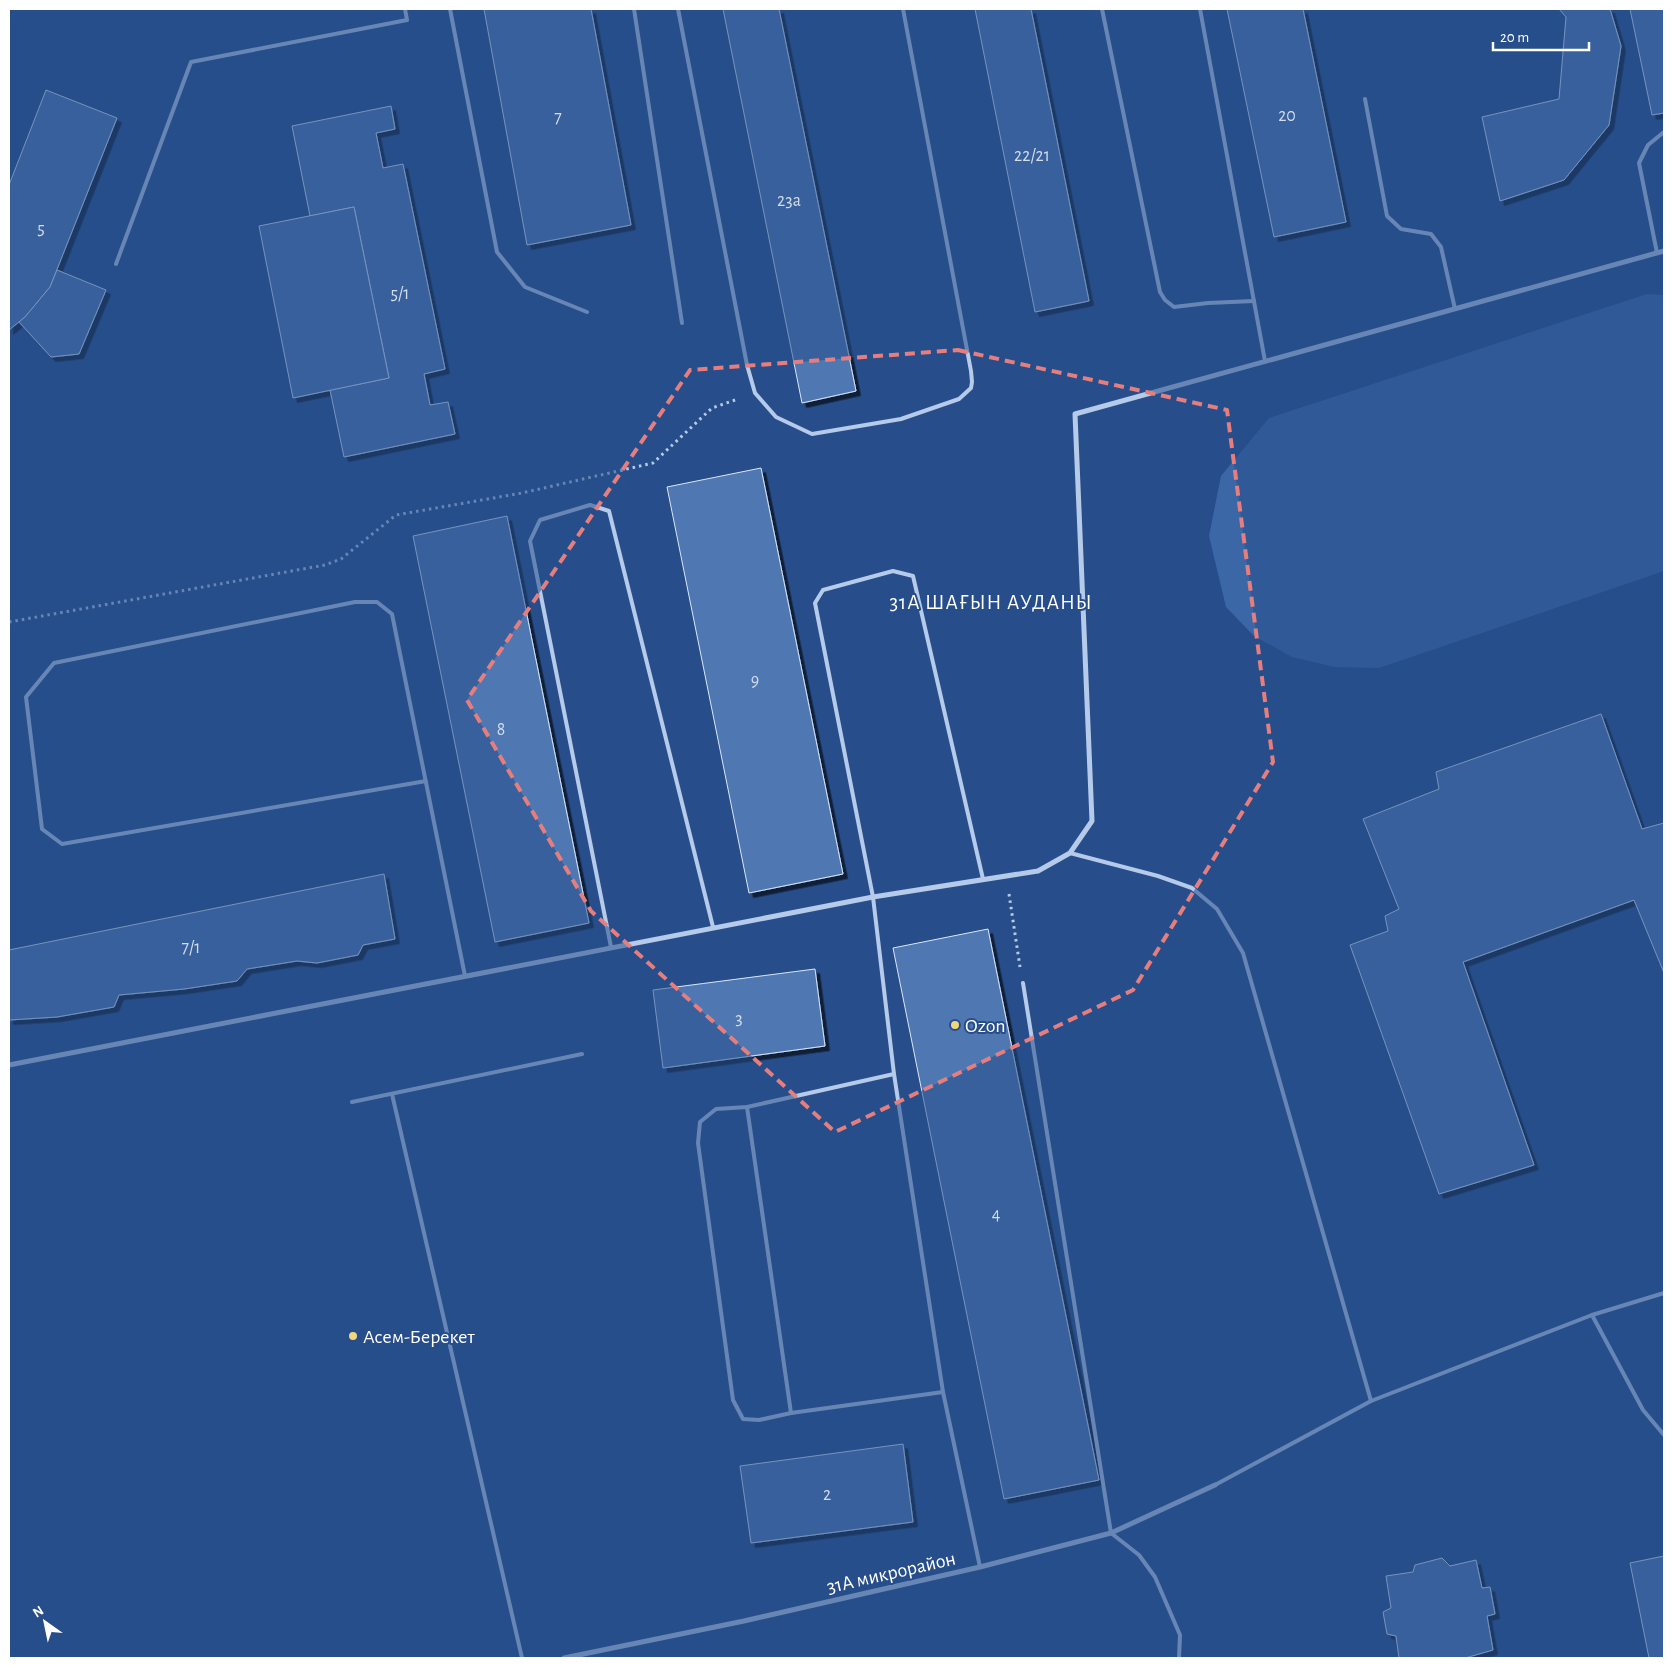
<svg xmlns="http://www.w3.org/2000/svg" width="1673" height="1667" font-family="'Alegreya Sans',sans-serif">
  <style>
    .green { fill: #3c67a7 }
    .building { fill: #5077b2; stroke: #dae6f7; filter: url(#shadow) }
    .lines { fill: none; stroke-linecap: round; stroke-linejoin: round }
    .path { stroke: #b6caea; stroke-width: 3; stroke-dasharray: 2.5 4; stroke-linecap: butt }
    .service { stroke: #b6caea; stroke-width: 4 }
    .minor { stroke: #b6caea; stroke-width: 5 }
    .marked { fill: none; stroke: #e67e7e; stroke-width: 4; stroke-dasharray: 10 6; stroke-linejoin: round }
    .poi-dot { fill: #f2d67c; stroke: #274e8b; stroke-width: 2 }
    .labels { text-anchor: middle; stroke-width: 4; stroke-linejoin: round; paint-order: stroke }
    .number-label { font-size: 18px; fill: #d3ddec }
    .poi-label { font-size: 20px; fill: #fff; stroke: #274e8b; text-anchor: start }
    .street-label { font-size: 20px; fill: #fff; stroke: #274e8b }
    .neighbourhood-label { font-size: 21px; letter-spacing: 1px; fill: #fff; stroke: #274e8b }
  </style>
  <defs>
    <filter id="shadow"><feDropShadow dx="4.5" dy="4.5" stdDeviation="0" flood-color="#0009"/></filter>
  </defs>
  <rect width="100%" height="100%" fill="#274e8b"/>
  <polygon class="green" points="1647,294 1664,295 1664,571 1379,668 1335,667 1292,657 1254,636 1226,607 1209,536 1221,476 1269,418"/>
  <g class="building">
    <polygon points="484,9 591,9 631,225 527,245"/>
    <polygon points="723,9 779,9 856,391 802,403"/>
    <polygon points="975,9 1031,9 1089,301 1035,312"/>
    <polygon points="1227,9 1303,9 1346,222 1274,237"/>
    <polygon points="1559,9 1610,9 1621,46 1609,125 1564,180 1500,201 1482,117 1559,99 1566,17"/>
    <polygon points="1630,9 1664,9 1664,113 1652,115"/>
    <polygon points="46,90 117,118 50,287 25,317 9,330 9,185"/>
    <polygon points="391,106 395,129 376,133 383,168 403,164 445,369 424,374 430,405 448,402 455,434 344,457 330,390 389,378 354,207 310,216 292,126"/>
    <polygon points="354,207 389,378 293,398 259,226"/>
    <polygon points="57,270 106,290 79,354 51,357 19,322 25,317 50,287"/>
    <polygon points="761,468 843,874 749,893 667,487"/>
    <polygon points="507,516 589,923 495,942 413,536"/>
    <polygon points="1601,714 1642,829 1664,823 1664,973 1634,900 1463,962 1534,1165 1439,1194 1350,945 1388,931 1385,916 1399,909 1363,819 1439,789 1436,772"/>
    <polygon points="384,874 395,939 363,945 358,955 317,963 297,961 247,969 237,981 184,989 119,995 114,1007 57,1017 9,1020 9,950"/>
    <polygon points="988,929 1099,1480 1004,1499 893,948"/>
    <polygon points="815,969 825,1046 663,1068 653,990"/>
    <polygon points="903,1444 913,1522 751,1543 740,1466"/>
    <polygon points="1664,1556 1664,1658 1649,1658 1630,1563"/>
    <polygon points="1442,1558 1450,1566 1476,1560 1482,1588 1490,1587 1495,1614 1487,1616 1493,1650 1465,1658 1399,1658 1396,1636 1387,1634 1383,1612 1391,1608 1386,1576 1413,1572 1415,1565"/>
  </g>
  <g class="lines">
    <g class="path">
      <polyline points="9,622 325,565 341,559 396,515 522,493 653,463 712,408 738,399"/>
      <polyline points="1009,894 1020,967"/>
    </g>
    <g class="service">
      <polyline points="450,9 497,252 525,287 587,312"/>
      <polyline points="634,9 682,323"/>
      <polyline points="678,9 747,365 755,393 776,417 812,434 901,419 959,399 971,388 972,382 971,371 903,9"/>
      <polyline points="1102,9 1160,292 1165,300 1174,307 1208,303 1254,301"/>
      <polyline points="1200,9 1265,361"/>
      <polyline points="1365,99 1387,216 1401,229 1431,234 1441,247 1455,309"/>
      <polyline points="1657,253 1639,163 1648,145 1664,132"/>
      <polyline points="116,264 191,62 407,20 405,9"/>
      <polyline points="426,781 62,844 42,829 26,697 54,663 355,602 377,602 392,614 465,976"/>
      <polyline points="1070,853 1158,876 1192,888 1217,909 1243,953 1371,1401"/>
      <polyline points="611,947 530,541 540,520 590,505 609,511 713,927"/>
      <polyline points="1023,983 1111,1533 1139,1555 1155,1577 1180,1635 1179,1658"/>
      <polyline points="894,1074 747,1107 716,1109 700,1122 698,1143 733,1400 743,1419 759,1420 791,1413 943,1392"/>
      <polyline points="392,1094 522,1658"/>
      <polyline points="352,1102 582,1054"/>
      <polyline points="747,1107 791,1413"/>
      <polyline points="1592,1315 1664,1293"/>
      <polyline points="1215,1485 1371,1401 1592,1315 1643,1410 1664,1435"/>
      <polyline points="980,1567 943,1392 894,1074 873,897 815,603 823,590 893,571 913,576 983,879"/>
    </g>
    <g class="minor">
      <polyline points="9,1065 873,897 1038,871 1070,853 1092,821 1075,414 1664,251"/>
      <polyline points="564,1658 744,1621 980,1567 1111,1533 1215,1485"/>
    </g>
  </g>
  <path d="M0 0H1673V1667H0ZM958,350L1227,410L1273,762L1133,990L835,1132L591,911L467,700L690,370Z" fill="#274e8b" fill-opacity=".55" fill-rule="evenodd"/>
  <path class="marked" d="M958,350L1227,410L1273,762L1133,990L835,1132L591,911L467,700L690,370Z"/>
  <g class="poi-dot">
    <circle cx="955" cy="1025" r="5"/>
    <circle cx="353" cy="1336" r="5"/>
  </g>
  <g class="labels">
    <g class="number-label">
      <text x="1287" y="121">20</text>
      <text x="558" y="123">7</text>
      <text x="1032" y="161">22/21</text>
      <text x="789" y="206">23а</text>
      <text x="41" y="234">5</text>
      <text x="400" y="299">5/1</text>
      <text x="755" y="686">9</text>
      <text x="501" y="735">8</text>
      <text x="191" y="953">7/1</text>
      <text x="739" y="1024">3</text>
      <text x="996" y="1220">4</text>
      <text x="827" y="1500">2</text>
    </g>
    <g class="poi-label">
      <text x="965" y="1032">Ozon</text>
      <text x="363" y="1343">Асем-Берекет</text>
    </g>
    <g class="street-label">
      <text transform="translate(891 1572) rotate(-13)" y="7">31А микрорайон</text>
    </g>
    <g class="neighbourhood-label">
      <text x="991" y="609">31А ШАҒЫН АУДАНЫ</text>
    </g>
  </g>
  <rect width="1673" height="1667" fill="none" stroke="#ffffff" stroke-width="20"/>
  <g transform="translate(45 1622) rotate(327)" stroke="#274e8b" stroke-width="4" paint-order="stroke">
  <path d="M0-4L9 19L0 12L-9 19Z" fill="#ffffff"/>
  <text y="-8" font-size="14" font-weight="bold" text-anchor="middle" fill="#ffffff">N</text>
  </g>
  <path d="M1493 42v8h96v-8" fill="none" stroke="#ffffff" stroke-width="2.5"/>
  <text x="1500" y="42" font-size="15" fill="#ffffff" stroke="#274e8b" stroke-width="4" paint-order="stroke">20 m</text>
</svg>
